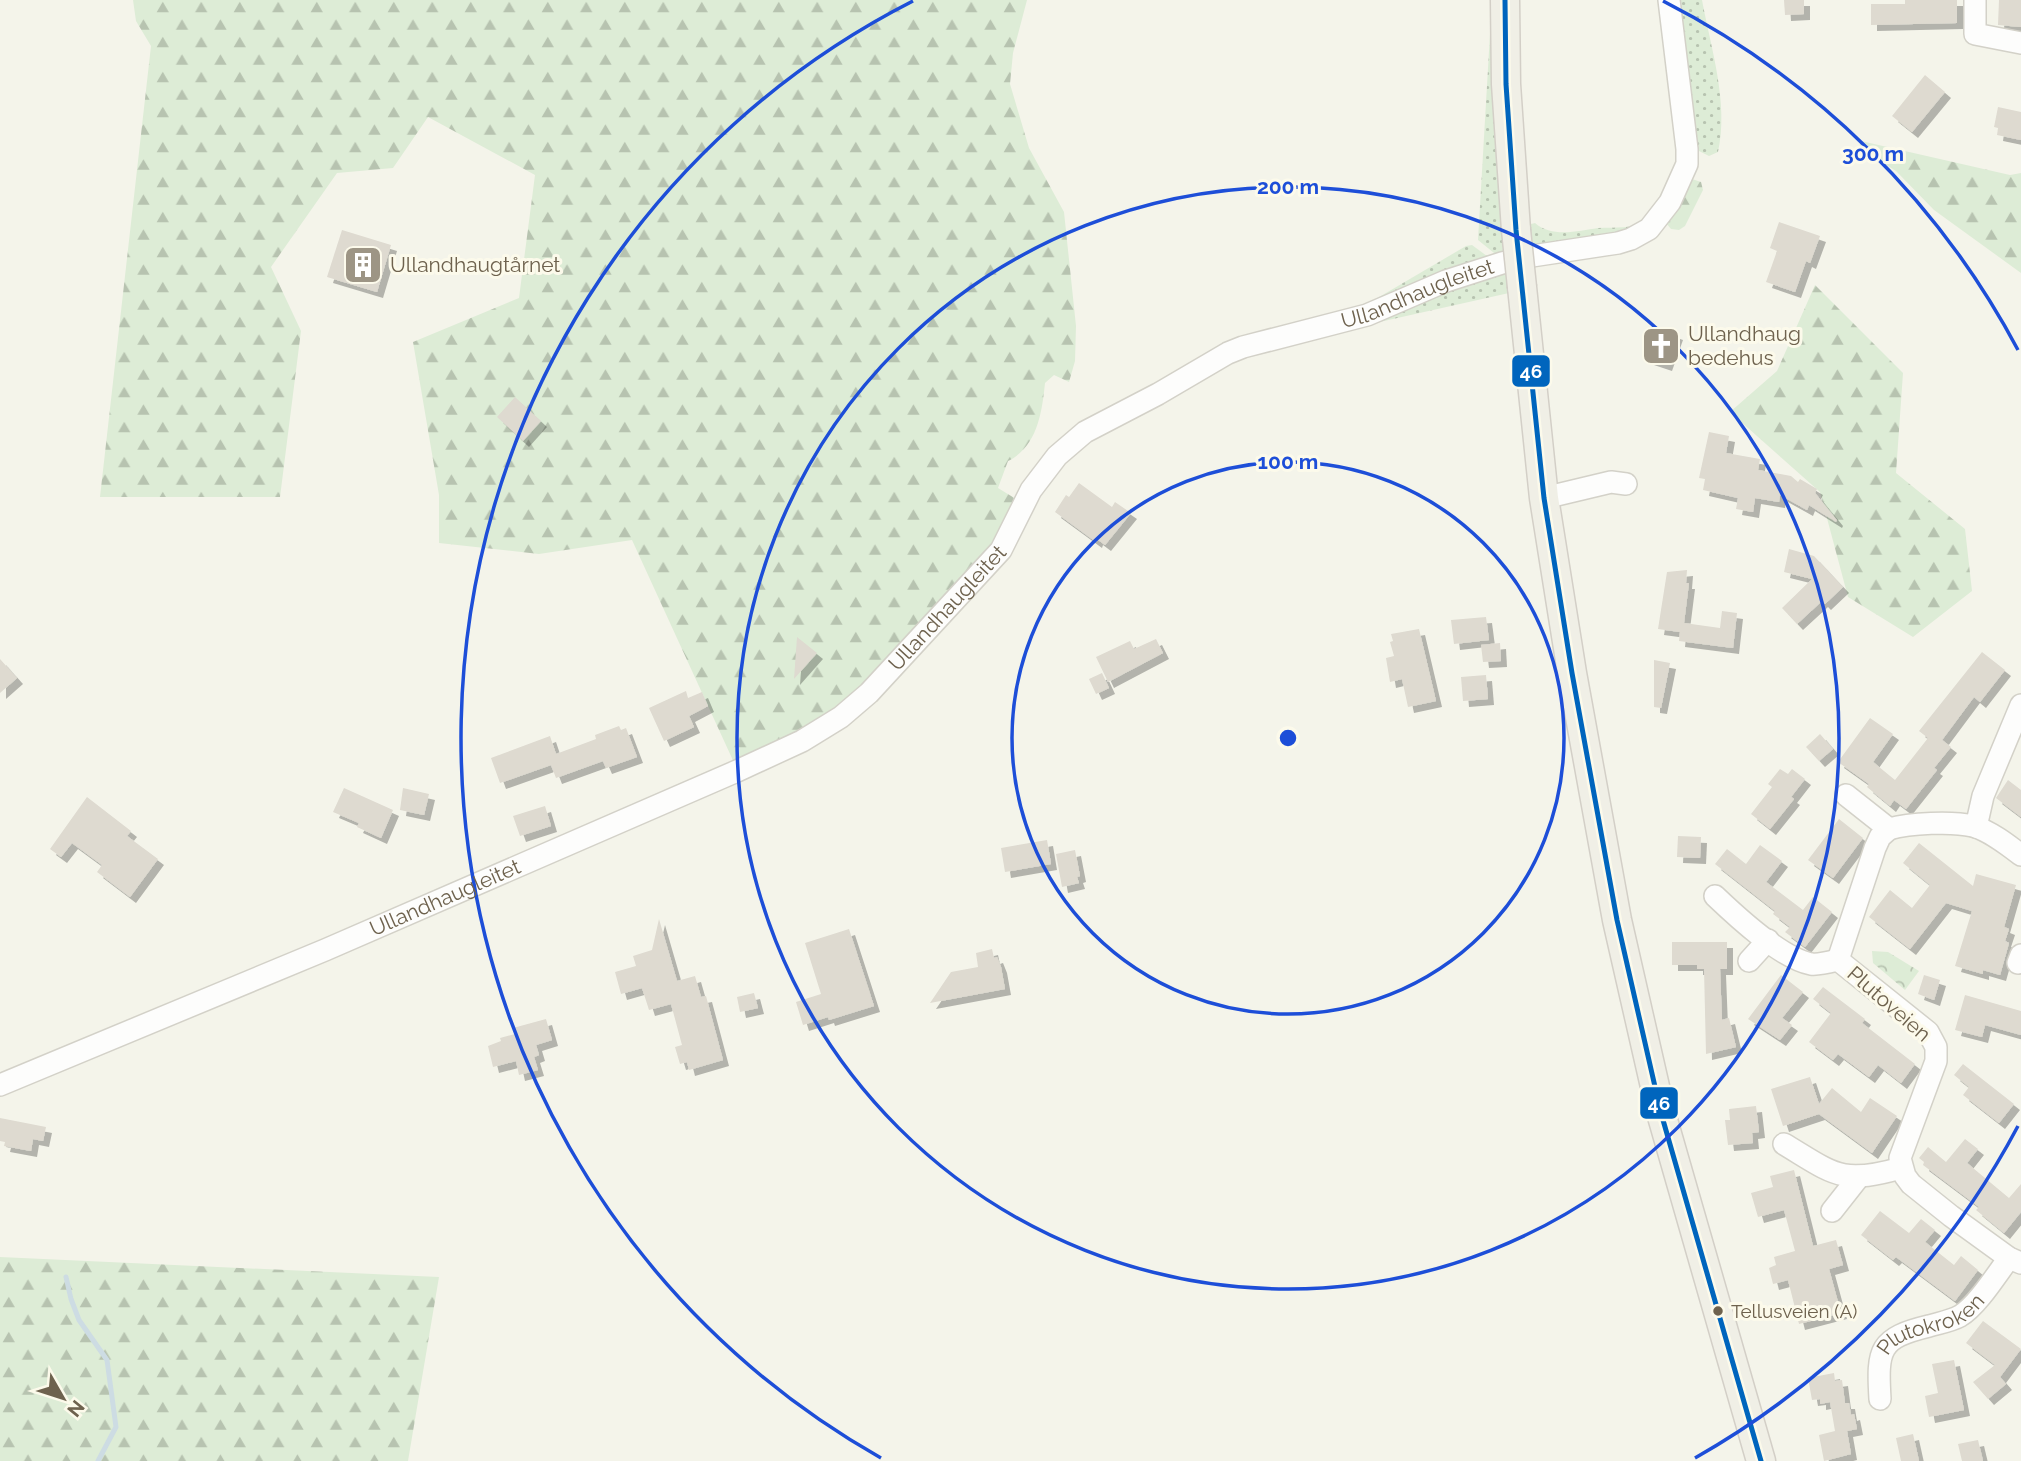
<svg xmlns="http://www.w3.org/2000/svg" width="2021" height="1461" font-family="Raleway,sans-serif">
  <style>
    .grass { fill: url(#grass-dots) }
    .forest { fill: url(#forest-firs) }
    .park { fill: url(#park-crowns) }
    .lines { fill: none; stroke-linecap: round; stroke-linejoin: round }
    .stream { stroke: #cddce3; stroke-width: 5 }
    .building { fill: #dedad0; filter: url(#shadow) }
    .minor-casing { stroke: #d3d1c8; stroke-width: 24 }
    .major-casing { stroke: #d3cfc7; stroke-width: 31 }
    .minor { stroke: #fdfdfc; stroke-width: 21 }
    .major { stroke: #f0efe6; stroke-width: 28 }
    .major-bridge-casing { stroke: #d3cfc7; stroke-width: 31; stroke-linecap: butt }
    .major-bridge { stroke: #f0efe6; stroke-width: 28 }
    .bus-1-casing { stroke: #fcfaeb; stroke-width: 10 }
    .bus-1 { stroke: #0065bd; stroke-width: 5 }
    .ring { fill: none; stroke: #1d4ed8; stroke-width: 3.5 }
    .bus-dot { fill: #6e624e; stroke: #fcfaeb; stroke-width: 2.5 }
    .labels { text-anchor: middle; stroke-width: 6; stroke-linejoin: round; paint-order: stroke }
    .bus-label { font-size: 19px; fill: #6e624e; stroke: #fcfaeb; text-anchor: start }
    .poi-label { font-size: 21px; fill: #6e624e; stroke: #fcfaeb; text-anchor: start }
    .street-label { font-size: 21px; fill: #6e624e; stroke: #fcfaeb }
    .centre { fill: #1d4ed8; stroke: #fcfaeb; stroke-width: 3.5 }
    .ring-label { font-size: 21px; text-anchor: middle; font-weight: bold; fill: #1d4ed8; stroke: #fcfaeb; stroke-width: 6; stroke-linejoin: round; paint-order: stroke }
    .line-badge { stroke: #fcfaeb; stroke-width: 2.5 }
    .badge-label { font-size: 19px; text-anchor: middle; font-weight: bold; fill: #fff }
  </style>
  <defs>
    <pattern id="grass-dots" width="8" height="8" patternUnits="userSpaceOnUse" patternTransform="scale(1.75)"><rect width="8" height="8" fill="#ddecd6"/><path d="M2 2h.1M6 6h.1" fill="none" stroke="#b7c3b0" stroke-width="1.8" stroke-linecap="round"/></pattern>
    <pattern id="forest-firs" width="22" height="20" patternUnits="userSpaceOnUse" patternTransform="scale(1.75)"><rect width="22" height="20" fill="#ddecd6"/><path d="M5 1l3.5 6h-7zM16 11l3.5 6h-7z" fill="#b7c3b0"/></pattern>
    <pattern id="park-crowns" width="20" height="18" patternUnits="userSpaceOnUse" patternTransform="scale(1.75)"><rect width="20" height="18" fill="#ddecd6"/><path d="M2 6a3 3 0 1 1 6 0M12 15a3 3 0 1 1 6 0" fill="none" stroke="#b7c3b0"/></pattern>
    <filter id="shadow"><feDropShadow dx="6" dy="6" stdDeviation="0" flood-color="#0004"/></filter>
  </defs>
  <rect width="100%" height="100%" fill="#f4f4ea"/>
  <g class="grass">
    <path d="M1677,0H1702C1711,49 1729,103 1718,152L1709,156L1697,150Z"/>
    <polygon points="1492,32 1505,256 1499,257 1478,240 1490,34"/>
    <path d="M1535,223C1552,238 1578,231 1598,228C1612,227 1623,229 1636,225L1626,233L1529,249L1527,225Z"/>
    <polygon points="1472,245 1491,259 1369,303 1466,246"/>
    <polygon points="1507,269 1509,293 1375,323 1374,320 1392,313"/>
  </g>
  <g class="forest">
    <path d="M133,0H1027L1013,53L1010,84L1029,148L1064,212L1076,326L1075,361L1069,382L1054,375L1045,383C1042,413 1037,447 1008,461L998,488L1016,499L996,542L851,698L807,730L736,767L632,540L539,554L439,543V495L413,342L519,298L535,175L428,117L393,168L337,173L271,267L301,331L280,497H100L151,46L136,21Z"/>
    <polygon points="1861,141 2010,175 2021,173 2021,273 1934,210 1896,171 1859,148"/>
    <polygon points="1692,179 1701,182 1703,190 1685,226 1679,230 1671,229 1666,223"/>
    <polygon points="1815,285 1903,373 1896,473 1965,529 1972,591 1913,637 1848,597 1820,492 1730,412 1777,371"/>
    <polygon points="0,1257 439,1277 408,1461 0,1461"/>
  </g>
  <polygon class="park" points="1872,951 1888,952 1919,971 1905,990 1873,963"/>
  <g class="lines">
    <polyline class="stream" points="66,1277 71,1299 79,1320 107,1360 116,1427 98,1461"/>
  </g>
  <g class="building">
    <polygon points="1784,0 1804,0 1804,14 1785,15"/>
    <polygon points="1905,0 1957,0 1957,23 1871,25 1871,4 1905,4"/>
    <polygon points="1999,0 2021,0 2021,27 1998,25"/>
    <polygon points="1925,75 1945,92 1912,132 1892,116"/>
    <polygon points="1998,107 2021,112 2021,140 1997,135 1998,128 1994,127"/>
    <polygon points="1779,222 1820,236 1810,263 1806,261 1795,292 1766,282 1777,251 1770,248"/>
    <polygon points="342,230 391,245 377,292 327,277"/>
    <polygon points="1656,327 1677,334 1666,365 1645,358"/>
    <polygon points="515,397 541,421 523,441 497,417"/>
    <polygon points="1709,432 1729,436 1726,453 1760,459 1758,470 1791,476 1798,482 1800,479 1817,489 1815,493 1837,520 1836,522 1809,505 1807,510 1780,495 1779,502 1755,498 1753,512 1736,509 1738,498 1703,490 1705,479 1699,478"/>
    <polygon points="1079,483 1112,507 1115,502 1131,513 1105,545 1097,539 1096,542 1055,512 1066,495 1069,497"/>
    <polygon points="1789,549 1814,556 1843,587 1825,604 1822,601 1797,624 1782,608 1812,579 1784,572"/>
    <polygon points="1687,570 1686,583 1689,583 1684,623 1720,628 1722,611 1737,613 1733,648 1679,641 1680,632 1658,629 1667,572"/>
    <polygon points="1486,617 1489,640 1454,644 1451,620"/>
    <polygon points="1419,629 1436,701 1408,707 1402,679 1390,682 1386,658 1394,656 1390,642 1393,641 1391,634"/>
    <polygon points="797,637 817,653 794,679"/>
    <polygon points="1156,639 1163,653 1108,682 1096,657 1130,641 1134,649"/>
    <polygon points="1500,643 1501,661 1483,662 1481,645"/>
    <polygon points="1982,652 2005,670 1980,702 1974,697 1942,740 1951,747 1934,768 1937,770 1906,809 1894,800 1890,806 1867,787 1869,784 1838,762 1870,718 1893,734 1873,762 1895,780 1928,738 1919,731"/>
    <polygon points="0,659 17,678 0,693"/>
    <polygon points="1654,660 1670,663 1661,708 1654,707"/>
    <polygon points="1102,673 1109,688 1096,694 1089,679"/>
    <polygon points="1486,675 1488,699 1463,701 1461,677"/>
    <polygon points="686,691 688,698 702,692 708,706 689,716 694,727 664,741 649,708"/>
    <polygon points="619,726 621,730 626,728 637,757 606,768 603,761 556,778 551,765 500,783 491,758 550,736 556,754 596,739 595,735"/>
    <polygon points="1820,734 1833,749 1819,761 1806,747"/>
    <polygon points="1780,769 1788,774 1792,769 1805,779 1791,797 1794,799 1770,829 1751,814 1772,787 1768,784"/>
    <polygon points="2008,780 2021,790 2021,817 1996,798"/>
    <polygon points="344,788 393,810 381,838 357,827 359,823 333,812"/>
    <polygon points="403,788 429,794 424,815 400,810"/>
    <polygon points="87,797 131,831 127,836 158,859 130,897 97,872 102,865 72,843 61,857 50,849"/>
    <polygon points="545,806 551,826 520,836 513,816"/>
    <polygon points="1839,819 1863,838 1833,878 1808,860"/>
    <polygon points="1678,836 1701,837 1700,858 1677,857"/>
    <polygon points="1047,840 1051,864 1005,872 1001,848"/>
    <polygon points="1919,843 1973,886 1976,874 2016,885 2004,927 2009,929 2005,941 2009,943 2000,975 1983,970 1983,974 1955,966 1972,911 1946,903 1910,949 1869,917 1890,890 1912,908 1930,885 1903,863"/>
    <polygon points="1760,845 1782,861 1766,882 1803,910 1813,897 1832,912 1805,947 1785,932 1790,927 1773,914 1775,911 1715,864 1727,849 1746,864"/>
    <polygon points="1075,850 1080,876 1077,877 1079,883 1062,887 1056,854"/>
    <polygon points="659,919 677,981 695,976 701,997 706,996 723,1060 689,1070 687,1062 680,1064 675,1047 682,1045 671,1004 649,1010 642,988 621,994 615,972 636,966 633,956 652,950"/>
    <polygon points="849,929 874,1006 829,1020 828,1017 803,1025 796,1002 821,994 805,943"/>
    <polygon points="1672,942 1727,942 1727,969 1720,969 1722,1020 1729,1018 1736,1047 1706,1054 1704,969 1697,969 1697,965 1672,965"/>
    <polygon points="992,949 994,958 997,957 1001,967 1005,989 930,1003 951,972 978,967 976,953"/>
    <polygon points="1781,975 1803,992 1782,1018 1792,1025 1780,1040 1748,1019"/>
    <polygon points="1924,975 1940,980 1934,1000 1918,994"/>
    <polygon points="1823,987 1865,1019 1862,1023 1915,1064 1901,1083 1878,1065 1869,1077 1838,1054 1833,1060 1809,1042 1831,1013 1813,999"/>
    <polygon points="754,993 758,1008 740,1012 737,997"/>
    <polygon points="1965,995 2021,1011 2021,1035 1985,1025 1982,1037 1955,1030"/>
    <polygon points="546,1019 552,1040 536,1045 539,1055 534,1057 538,1070 519,1075 516,1061 493,1067 488,1046 501,1041 500,1038 515,1034 513,1028"/>
    <polygon points="1963,1064 2014,1104 1999,1123 1963,1095 1969,1087 1954,1075"/>
    <polygon points="1810,1077 1819,1104 1832,1088 1861,1112 1870,1098 1897,1116 1872,1153 1819,1114 1783,1126 1771,1089"/>
    <polygon points="1756,1106 1759,1132 1752,1133 1753,1143 1728,1145 1725,1120 1730,1120 1729,1109"/>
    <polygon points="0,1118 46,1127 43,1141 33,1139 31,1151 4,1146 5,1142 0,1141"/>
    <polygon points="1965,1139 1978,1149 1967,1163 2009,1198 2021,1184 2021,1212 2004,1233 1976,1210 1979,1207 1923,1165 1924,1162 1919,1158 1928,1147 1946,1162"/>
    <polygon points="1794,1170 1813,1246 1836,1240 1843,1265 1829,1269 1841,1313 1799,1324 1788,1280 1773,1284 1769,1268 1776,1265 1774,1257 1795,1251 1784,1210 1758,1217 1751,1193 1773,1187 1770,1176"/>
    <polygon points="1880,1211 1909,1233 1921,1219 1935,1230 1925,1242 1954,1265 1961,1256 1978,1270 1955,1301 1896,1257 1893,1260 1861,1235"/>
    <polygon points="1983,1321 2021,1349 2000,1377 2006,1384 1988,1399 1973,1382 1995,1365 1966,1343"/>
    <polygon points="1954,1360 1964,1410 1929,1417 1925,1396 1938,1393 1932,1364"/>
    <polygon points="1834,1373 1835,1381 1842,1380 1845,1403 1849,1403 1851,1415 1854,1414 1857,1429 1847,1431 1851,1454 1824,1461 1819,1435 1835,1431 1830,1402 1820,1404 1820,1399 1812,1400 1808,1378"/>
    <polygon points="1913,1434 1919,1461 1901,1461 1896,1438"/>
    <polygon points="1978,1440 1983,1461 1962,1461 1958,1444"/>
  </g>
  <g class="lines">
    <defs>
      <g id="minor">
        <polyline points="1975,0 1975,34 2021,43"/>
        <polyline points="1544,498 1611,482 1626,484"/>
        <polyline points="1976,827 1983,796 2021,705"/>
        <path d="M1889,829C1910,823 1952,821 1973,826C1990,831 2008,845 2021,855"/>
        <path d="M1715,896C1737,917 1781,958 1811,964C1819,965 1830,962 1838,960L1928,1032L1936,1047V1061L1900,1158L1905,1176L1911,1184L1951,1216L2009,1258L2021,1263"/>
        <polyline points="1838,960 1875,848 1880,837 1889,829 1846,795"/>
        <polyline points="1749,961 1768,940"/>
        <polyline points="2018,963 2021,955"/>
        <path id="s1" d="M0,1085L325,950L737,771L802,741L841,717L869,693L1001,550L1031,490L1057,456L1085,432L1158,394L1228,353L1243,347L1367,315L1446,281L1502,263L1532,256L1618,243L1631,239L1649,229L1670,202L1687,164V149L1669,0"/>
        <path d="M1784,1144C1834,1174 1841,1185 1901,1168"/>
        <polyline points="1832,1211 1858,1178"/>
        <path id="s2" d="M1880,1399C1877,1349 1879,1338 1929,1326C1939,1323 1951,1321 1960,1316C1977,1306 1997,1274 2009,1258"/>
      </g>
      <g id="major">
        <polyline points="1505,0 1506,84 1516,230"/>
        <polyline points="1522,287 1544,498 1572,673 1617,920 1661,1113 1761,1461"/>
      </g>
    </defs>
    <use href="#minor" class="minor-casing"/>
    <use href="#major" class="major-casing"/>
    <use href="#minor" class="minor"/>
    <use href="#major" class="major"/>
    <defs>
      <polyline id="major-bridge" points="1516,230 1522,287"/>
    </defs>
    <use href="#major-bridge" class="major-bridge-casing"/>
    <use href="#major-bridge" class="major-bridge"/>
    <defs>
      <polyline id="bus-1" points="1505,0 1506,84 1516,230 1544,498 1572,673 1617,920 1661,1113 1761,1461"/>
    </defs>
    <use href="#bus-1" class="bus-1-casing"/>
    <use href="#bus-1" class="bus-1"/>
  </g>
  <g class="ring">
    <circle cx="1288" cy="738" r="276"/>
    <circle cx="1288" cy="738" r="551"/>
    <path d="M2018 1126A827 827 0 0 1 1695 1458M881 1458A827 827 0 0 1 913 1M1663 1A827 827 0 0 1 2018 350"/>
  </g>
  <defs>
    <symbol id="building-square" viewBox="-11 -11 22 22"><rect x="-9" y="-9" width="18" height="18" rx="4" fill="#9d9585" stroke="#fcfaeb"/><path d="M-4-6H4V6H1V3H-1V6H-4ZM-2.5-4.3h1.7v1.8h-1.7ZM.8-4.3h1.7v1.8H.8ZM-2.5-1h1.7V.8h-1.7ZM.8-1h1.7V.8H.8Z" fill="#fff"/></symbol>
    <symbol id="church-square" viewBox="-11 -11 22 22"><rect x="-9" y="-9" width="18" height="18" rx="4" fill="#9d9585" stroke="#fcfaeb"/><path d="M-1.2-6h2.4v3.5h3.3v2.4h-3.3V6h-2.4V-.1h-3.3v-2.4h3.3Z" fill="#fff"/></symbol>
  </defs>
  <g fill-rule="evenodd">
    <use href="#building-square" x="341" y="243" width="44" height="44"/>
    <use href="#church-square" x="1639" y="324" width="44" height="44"/>
  </g>
  <circle class="bus-dot" cx="1718" cy="1311" r="6"/>
  <g class="labels">
    <g class="bus-label">
      <text x="1731" y="1318">Tellusveien (A)</text>
    </g>
    <g class="poi-label">
      <text x="390" y="272">Ullandhaugtårnet</text>
      <text x="1688" y="341">Ullandhaug<tspan x="1688" dy="24">bedehus</tspan></text>
    </g>
    <g class="street-label">
      <text dy="7" stroke="none"><textPath href="#s1" startOffset="1659">Ullandhaugleitet</textPath></text>
      <text dy="7" stroke="none"><textPath href="#s1" startOffset="1071">Ullandhaugleitet</textPath></text>
      <text dy="7" stroke="none"><textPath href="#s1" startOffset="483">Ullandhaugleitet</textPath></text>
      <text transform="translate(1889 1004) rotate(41)" y="7">Plutoveien</text>
      <text dy="7" stroke="none"><textPath href="#s2" startOffset="105">Plutokroken</textPath></text>
    </g>
  </g>
  <circle cx="1288" cy="738" r="10" class="centre"/>
  <g class="ring-label">
    <text x="1873" y="161">300 m</text>
    <text x="1288" y="194">200 m</text>
    <text x="1288" y="469">100 m</text>
  </g>
  <g class="line-badge">
    <rect x="1511" y="354" width="40" height="34" rx="7" fill="#0065bd"/>
    <rect x="1639" y="1086" width="40" height="34" rx="7" fill="#0065bd"/>
  </g>
  <g class="badge-label">
    <text x="1531" y="378">46</text>
    <text x="1659" y="1110">46</text>
  </g>
  <g transform="translate(63 1398) rotate(129)" stroke="#fcfaeb" stroke-width="5" paint-order="stroke">
  <path d="M0-5L12 26L0 18L-12 26Z" fill="#6e624e"/>
  <text y="-10" font-size="19" font-weight="bold" text-anchor="middle" fill="#6e624e">N</text>
  </g>
</svg>
